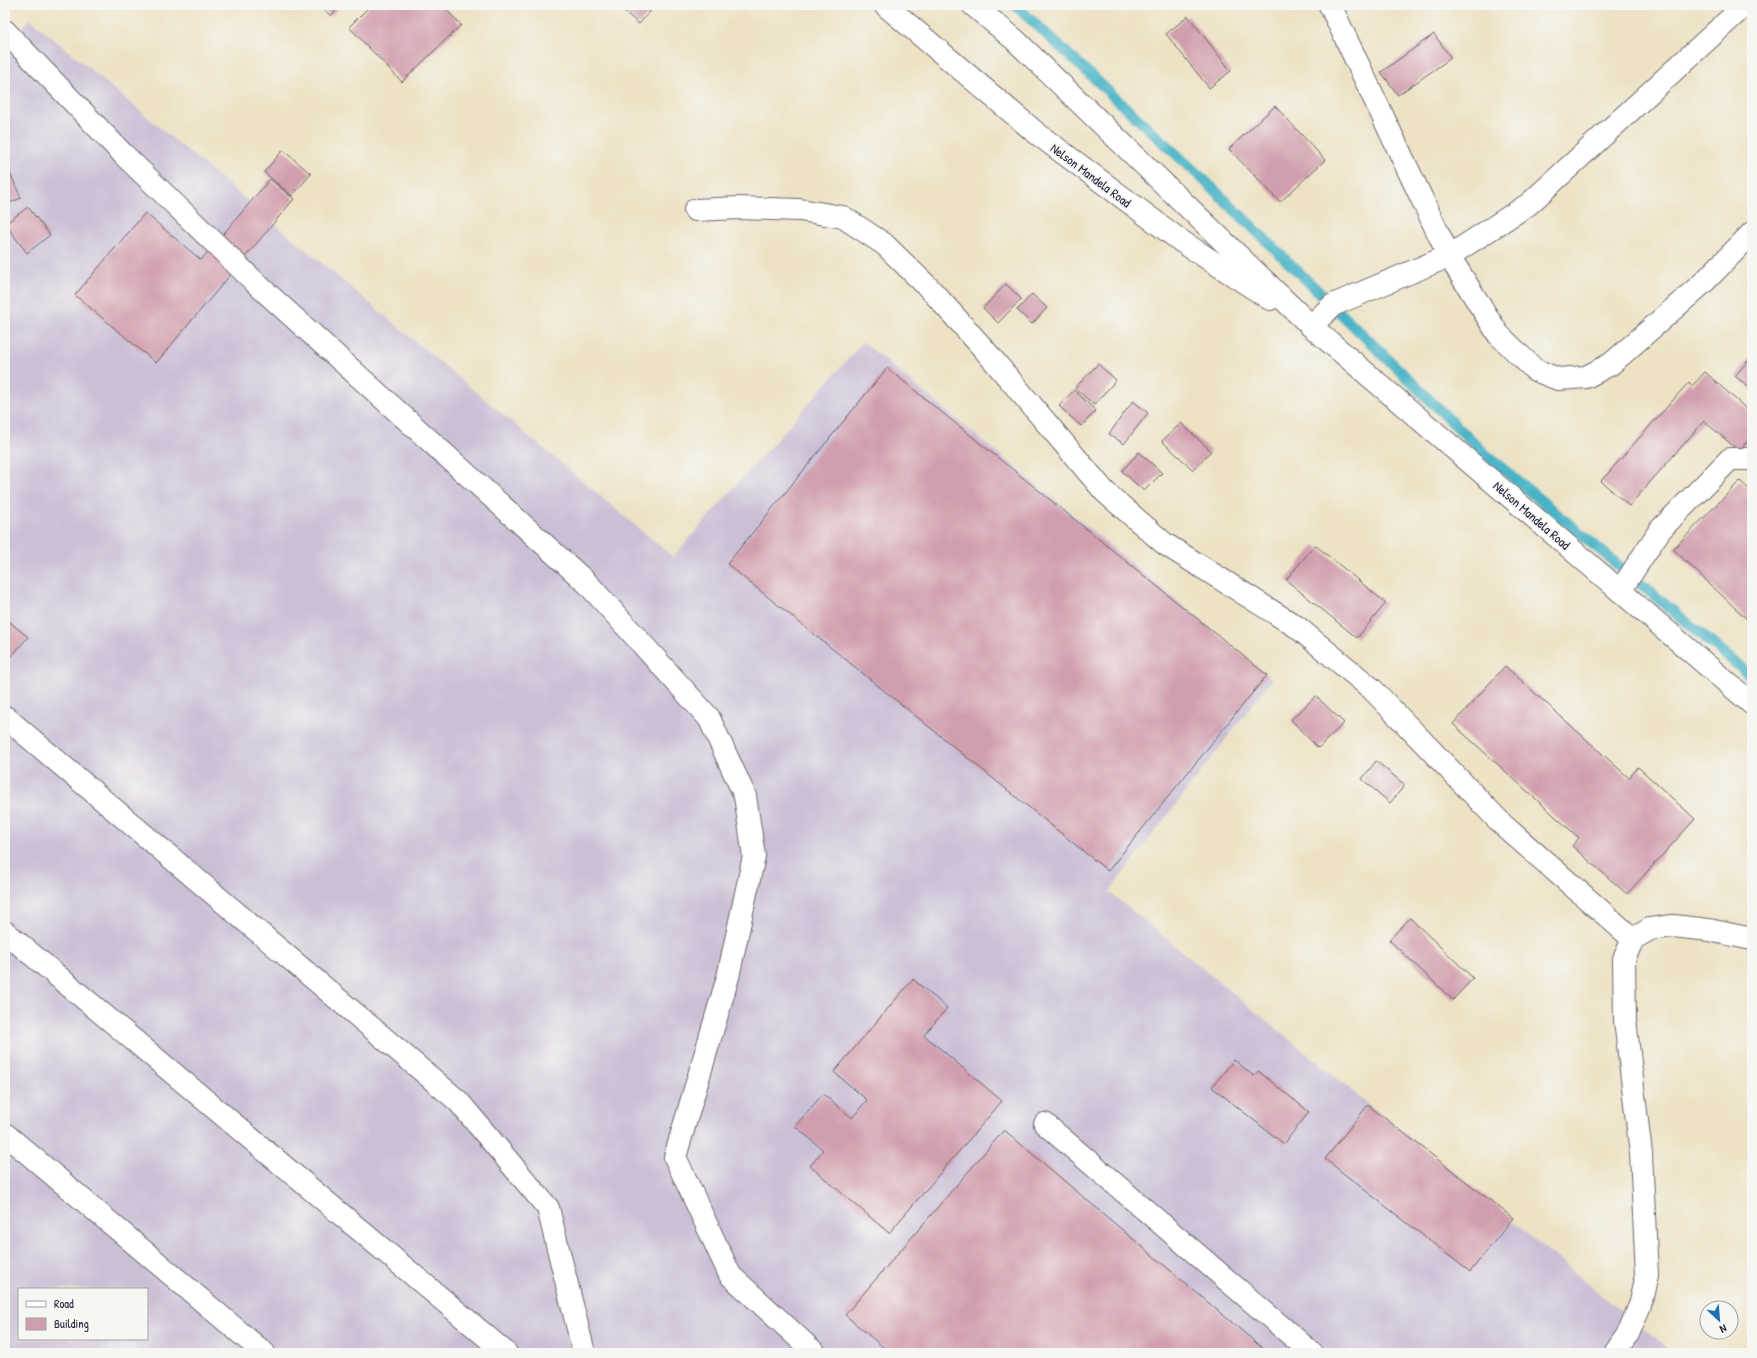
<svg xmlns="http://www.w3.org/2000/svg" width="1757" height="1358" font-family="'Patrick Hand',sans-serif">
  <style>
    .industrial { fill: #cbbfd6; fill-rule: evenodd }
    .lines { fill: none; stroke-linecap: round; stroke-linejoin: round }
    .stream { stroke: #48b3c6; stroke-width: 11 }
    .building { fill: #d19ead }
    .minor-casing { stroke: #69656b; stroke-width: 24 }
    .major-casing { stroke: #69656b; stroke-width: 24 }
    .minor { stroke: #fff; stroke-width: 22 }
    .major { stroke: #fff; stroke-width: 22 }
    .labels { text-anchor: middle; stroke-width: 4; stroke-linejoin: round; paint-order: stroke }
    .street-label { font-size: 13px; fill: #22223b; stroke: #f6f6f2 }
  </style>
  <rect width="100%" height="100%" fill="#f6f6f2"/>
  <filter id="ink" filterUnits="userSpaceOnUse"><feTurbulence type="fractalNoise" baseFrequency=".025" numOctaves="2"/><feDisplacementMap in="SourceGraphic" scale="8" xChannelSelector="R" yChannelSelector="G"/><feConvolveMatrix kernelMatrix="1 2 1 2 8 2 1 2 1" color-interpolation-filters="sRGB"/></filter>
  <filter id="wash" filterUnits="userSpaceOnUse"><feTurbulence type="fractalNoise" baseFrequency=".012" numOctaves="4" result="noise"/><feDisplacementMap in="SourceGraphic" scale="16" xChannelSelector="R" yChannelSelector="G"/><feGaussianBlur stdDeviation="0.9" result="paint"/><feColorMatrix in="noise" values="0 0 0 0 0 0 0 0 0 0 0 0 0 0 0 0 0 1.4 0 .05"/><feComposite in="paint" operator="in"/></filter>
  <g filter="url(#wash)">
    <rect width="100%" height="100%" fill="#ede2c4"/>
    <path class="industrial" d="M30,19L673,557L863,342L1272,679L1109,892L1673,1353H5V45ZM19,1289H147V1339H19Z"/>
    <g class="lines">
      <polyline class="stream" points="1015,5 1204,180 1484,453 1752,677"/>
    </g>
    <g id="blocks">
      <g class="building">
        <polygon points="319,5 341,5 331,16"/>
        <polygon points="371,5 442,5 461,25 402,82 349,27"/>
        <polygon points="617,5 656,5 639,24"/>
        <polygon points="1188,16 1231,71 1209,88 1166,34"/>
        <polygon points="1434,34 1451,58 1398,95 1381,72"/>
        <polygon points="1275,106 1325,160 1280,202 1229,149"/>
        <polygon points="283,150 311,174 292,196 264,172"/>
        <polygon points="5,166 7,166 21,198 5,205"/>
        <polygon points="270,179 294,199 156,363 75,295 145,213 201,260"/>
        <polygon points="28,207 50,235 27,253 5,224"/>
        <polygon points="1006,284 1021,299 998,323 983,308"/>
        <polygon points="1032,294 1047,308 1032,324 1017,310"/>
        <polygon points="1752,356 1752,390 1735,376"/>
        <polygon points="1098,364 1116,380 1094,405 1075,388"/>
        <polygon points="887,368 1267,675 1108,871 727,564"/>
        <polygon points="1705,372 1752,414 1752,436 1739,451 1704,421 1629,506 1601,481 1689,382 1692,386"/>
        <polygon points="1074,390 1096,411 1081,426 1059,406"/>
        <polygon points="1133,401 1148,413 1124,444 1109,434"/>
        <polygon points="1181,423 1211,451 1193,470 1162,441"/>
        <polygon points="1139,452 1162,473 1144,491 1122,471"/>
        <polygon points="1740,481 1752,492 1752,624 1673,549"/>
        <polygon points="1315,545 1386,603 1357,638 1286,580"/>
        <polygon points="5,618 28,637 11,657 5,652"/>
        <polygon points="1505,666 1629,778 1638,767 1695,819 1627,894 1572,846 1579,838 1453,724"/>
        <polygon points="1316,696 1344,723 1318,748 1291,720"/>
        <polygon points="1376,761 1405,785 1390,803 1362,779"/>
        <polygon points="1410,918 1473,978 1453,1000 1389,940"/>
        <polygon points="913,979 947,1008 924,1035 1002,1101 889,1233 810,1166 823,1150 795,1126 823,1094 852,1118 867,1100 834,1072"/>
        <polygon points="1234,1060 1254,1076 1258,1071 1309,1112 1284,1144 1212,1087"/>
        <polygon points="1368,1105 1513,1218 1470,1272 1325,1159"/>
        <polygon points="1004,1130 1268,1353 890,1353 845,1315"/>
      </g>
    </g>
  </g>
  <g filter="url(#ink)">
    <use href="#blocks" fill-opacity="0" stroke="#69656b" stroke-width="1"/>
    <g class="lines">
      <defs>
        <g id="minor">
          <polyline points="1330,5 1449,256 1498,334 1535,370 1558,379 1586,377 1611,364 1704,282 1752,233"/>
          <polyline points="5,31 124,155 260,287 587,583 709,718 745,796 754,856 728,977 675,1157 730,1275 815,1353"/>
          <polyline points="695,210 739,208 800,210 843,217 884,244 931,290 983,348 1105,492 1165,544 1297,627 1372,689 1503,825 1633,939"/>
          <polyline points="1311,326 1333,305 1449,256 1529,204 1745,5"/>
          <polyline points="1620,591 1660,530 1730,459 1752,459"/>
          <polyline points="5,717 458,1101 548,1208 584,1353"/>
          <polyline points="5,932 506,1353"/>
          <polyline points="1045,1124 1312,1353"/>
          <polyline points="5,1134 264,1353"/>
          <polyline points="1615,1353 1628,1334 1640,1305 1647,1275 1641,1154 1625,1020 1624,959 1633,939 1650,929 1673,926 1709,930 1752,939"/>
        </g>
        <g id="major">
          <polyline points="885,5 1035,132 1181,241 1270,299"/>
          <polyline points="973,5 1015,40 1311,326 1752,704"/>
        </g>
      </defs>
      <use href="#minor" class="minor-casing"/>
      <use href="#major" class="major-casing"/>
      <use href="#minor" class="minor"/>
      <use href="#major" class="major"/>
    </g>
  </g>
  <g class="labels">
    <g class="street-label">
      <text transform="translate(1091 175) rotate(37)" y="5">Nelson Mandela Road</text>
      <text transform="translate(1532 515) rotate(41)" y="5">Nelson Mandela Road</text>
    </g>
  </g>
  <rect width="1757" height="1358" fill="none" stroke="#f6f6f2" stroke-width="20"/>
  <rect x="18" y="1288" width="130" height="52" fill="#f6f6f2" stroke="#a1a1a9"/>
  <rect x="26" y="1301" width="20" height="6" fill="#ffffff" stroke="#a1a1a9"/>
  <text x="54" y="1308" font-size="12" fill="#22223b">Road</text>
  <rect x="26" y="1318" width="20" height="12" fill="#d19ead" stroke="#a1a1a9"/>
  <text x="54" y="1328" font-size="12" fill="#22223b">Building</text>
  <g transform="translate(1719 1320) rotate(154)"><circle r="19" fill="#f6f6f2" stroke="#a1a1a9"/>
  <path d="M0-3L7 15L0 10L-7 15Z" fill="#1f6fb2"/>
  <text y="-6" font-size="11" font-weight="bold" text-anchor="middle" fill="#22223b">N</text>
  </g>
</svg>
